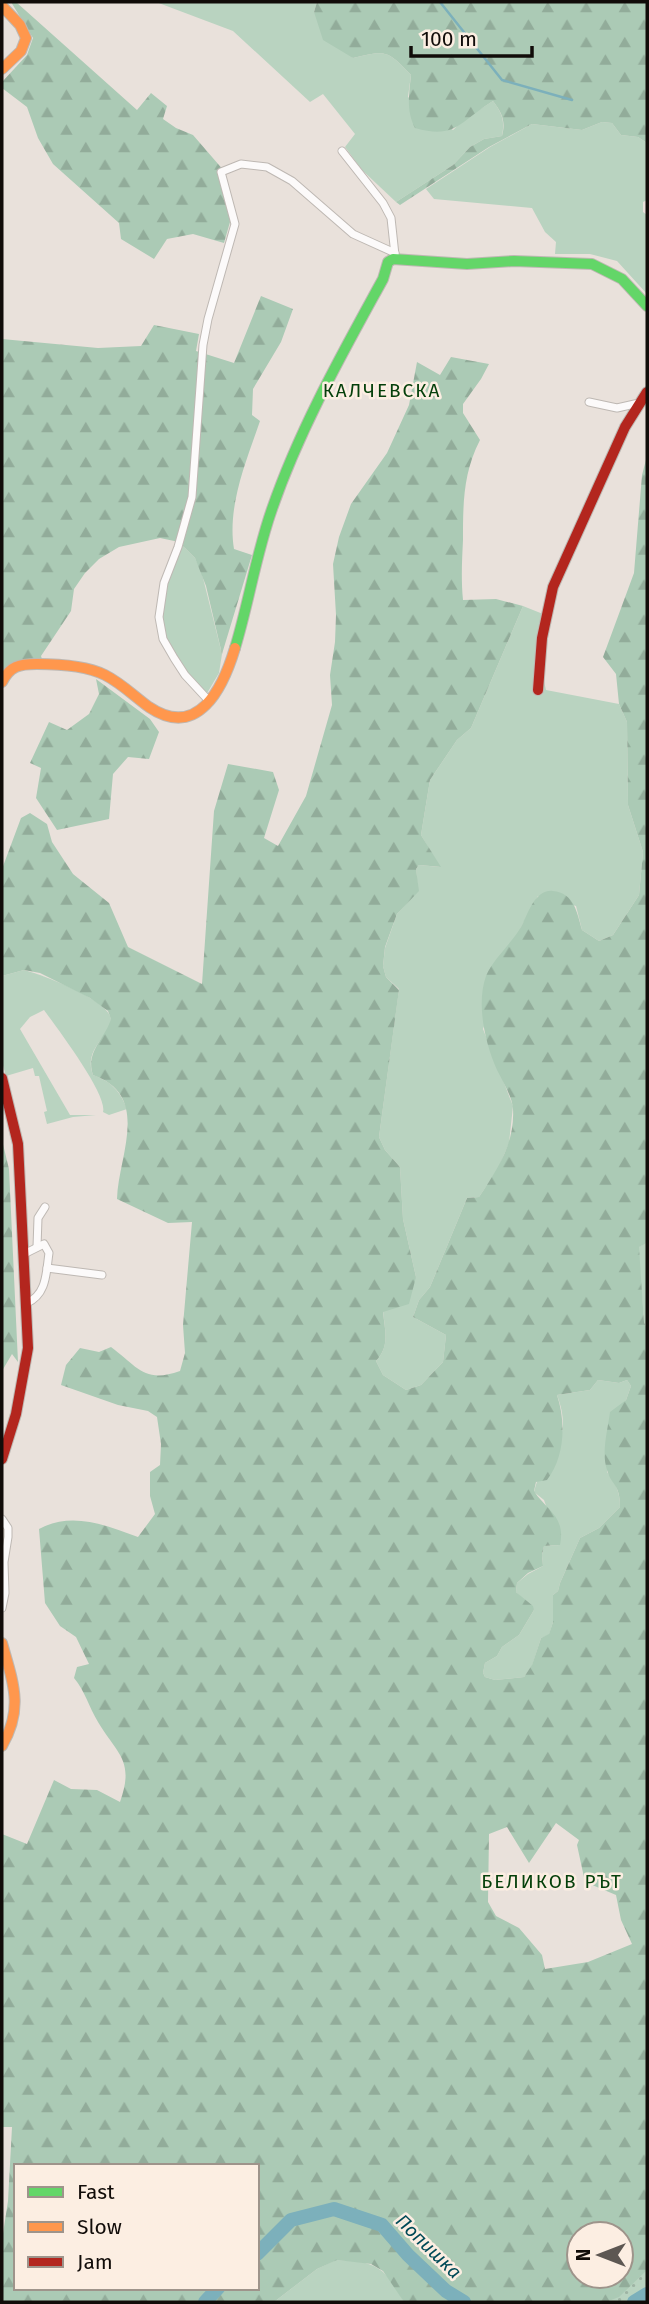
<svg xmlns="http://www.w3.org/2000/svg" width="649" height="2304" font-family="'Fira Sans',sans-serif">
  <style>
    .grass { fill: #b9d3c0 }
    .forest { fill: url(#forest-firs); fill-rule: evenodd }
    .park { fill: url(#park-dots) }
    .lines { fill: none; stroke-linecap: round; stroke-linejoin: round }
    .stream { stroke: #7cb0bb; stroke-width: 2.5 }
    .river { stroke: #7cb0bb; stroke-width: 14 }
    .street-casing { stroke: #beb8b3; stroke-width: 9 }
    .fast-casing { stroke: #beb8b3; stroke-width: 12 }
    .slow-casing { stroke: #beb8b3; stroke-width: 12 }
    .jam-casing { stroke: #beb8b3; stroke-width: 12 }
    .street { stroke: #fcfafa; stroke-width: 7 }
    .fast { stroke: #63d668; stroke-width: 10 }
    .slow { stroke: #ff974d; stroke-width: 10 }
    .jam { stroke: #b3261e; stroke-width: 10 }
    .labels { text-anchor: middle; stroke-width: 5; stroke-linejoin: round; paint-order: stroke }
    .neighbourhood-label { font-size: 19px; letter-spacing: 2px; fill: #05400b; stroke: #fceee2 }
    .water-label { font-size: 19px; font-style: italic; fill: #014a57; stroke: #fceee2 }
  </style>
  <defs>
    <pattern id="forest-firs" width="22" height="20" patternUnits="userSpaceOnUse" patternTransform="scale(1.75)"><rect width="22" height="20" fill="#abcab5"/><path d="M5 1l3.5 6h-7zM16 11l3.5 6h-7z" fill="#92ac9a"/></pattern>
    <pattern id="park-dots" width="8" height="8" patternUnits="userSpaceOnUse" patternTransform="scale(1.75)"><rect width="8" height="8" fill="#b9d3c0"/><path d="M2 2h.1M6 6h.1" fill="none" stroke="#9eb4a4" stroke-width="1.8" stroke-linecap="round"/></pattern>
  </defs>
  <rect width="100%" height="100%" fill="#e9e1db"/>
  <g class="grass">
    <path d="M156,2H317L314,12L353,58C387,50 387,50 411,75L408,97L453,130L466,118L493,101C502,113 505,120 502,136L484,139L470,147L453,165L396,202L362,170L345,147L355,134L323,94L310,102L233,31Z"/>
    <polygon points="602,122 612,123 621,135 638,137 647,143 647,200 643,202 643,212 647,215 647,294 617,261 590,254 555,254 556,242 545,232 532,208 434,199 426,189 490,147 532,124 582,130"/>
    <path d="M179,542L195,558L201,570L222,654L219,673L203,700C178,668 151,634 159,592C162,575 172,558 179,542Z"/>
    <path d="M523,606L548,616L543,677L546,690L619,704L627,722L628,805L643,852L639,895L613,935L599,941L582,930L576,906L538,896L521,927L483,1029L513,1106L509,1143L498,1169L479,1197L467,1198L430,1287L419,1300L413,1317L446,1335L443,1362L421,1385L406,1390L383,1375L376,1361C390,1346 385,1331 383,1311L416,1277L403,1219L400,1167L385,1150L379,1137L399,989L386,977L383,966L385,948L397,914L418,891L416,869L419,865L440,867L421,835L430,780L457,740L471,728Z"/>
    <path d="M24,970C41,974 112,1001 111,1020C110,1036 83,1049 93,1075C112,1082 120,1091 127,1109L109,1115L103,1112C108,1095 57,1028 44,1010L30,1017L20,1029L70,1115H96L73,1117L47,1124L44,1112L47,1111L39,1076H35L33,1068L6,1076L2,1062V976Z"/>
    <polygon points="647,1243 647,1329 644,1322 638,1247"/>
    <path d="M598,1380L619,1383L627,1380L631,1386L626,1400L618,1408L607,1472C616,1484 620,1492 620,1507L599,1528L580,1538L560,1583L558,1591L553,1595V1622L549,1635L541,1638L532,1666L524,1677L495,1680L485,1677L483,1673L485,1663L497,1656L502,1647L519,1635L534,1610L516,1592L517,1583L528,1574L543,1566L542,1555L544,1546L560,1545L544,1500L534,1492C544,1450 576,1446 557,1395L590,1390Z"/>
    <path d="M336,2260C376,2261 385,2267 404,2302H274L317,2269Z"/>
  </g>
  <g class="forest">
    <polygon points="11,2 16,2 137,110 151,93 167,106 163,119 176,128 193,135 225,172 230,222 224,243 193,234 167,239 154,259 121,239 119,223 53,164 38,138 27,107 2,88 2,82 27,55 33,38"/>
    <path d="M317,2H647V143L638,137L621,135L612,123L602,122L582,130L532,124L489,147L400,205L396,202L453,165L470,147L484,139L502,136C506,121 502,113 493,101C460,121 456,140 415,128C406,111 409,94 411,75C387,50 387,50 353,58L323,40L314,12Z"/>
    <path d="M261,296L293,309L281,342L253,389L252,415L260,421C246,462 227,506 234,549L252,555L222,654L206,586L195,558L179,542L160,538L119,547L99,559L85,573L74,589L71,611L41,656L42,659L2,672V339L98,348L141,346L154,325L199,334L196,351L234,363Z"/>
    <path d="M451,357L489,364L481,379L463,404V413L480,440C463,473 463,504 463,540C462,561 461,579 463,600L496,599L523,606L471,728L457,740L430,780L421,835L441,867L419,865L416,869L419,891L397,914L385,947L383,966L386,977L399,990L379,1137L385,1150L400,1167L403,1219L416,1277L409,1304L383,1312C385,1331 390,1346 376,1361L383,1375L406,1390L421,1385L443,1362L446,1335L413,1317L419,1300L430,1287L467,1198L479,1197C497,1170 515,1143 513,1109C512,1096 503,1082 497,1070C485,1043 476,1004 486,976C494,957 514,942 523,923C529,911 536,889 553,891C574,893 577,912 582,930L599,941L613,935L639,895L643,852L628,805L627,722L619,704L616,674L603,657L634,573L642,475L647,456V1243L639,1247L644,1322L647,1329V2302H404L383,2271L371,2264L337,2260L317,2269L274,2302H2V2240L8,2201L12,2127H2V1834L27,1844L54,1780L71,1789L97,1790L120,1802C135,1760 117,1754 98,1722C89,1707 85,1691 74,1678L77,1667L89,1664L76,1637L60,1626L45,1603L39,1529C72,1511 105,1525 138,1537L155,1514L150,1496V1472L160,1465L161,1444L157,1417L148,1411L118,1405L61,1385L66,1365L80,1348L99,1352L111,1347C137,1366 144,1384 180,1371L185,1353L183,1325L192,1222L168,1223L117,1199C118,1156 152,1096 93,1075C85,1052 105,1039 111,1019L108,1011L90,998L40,973L24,970L2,976V869L21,818L30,813L47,824L52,842L73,874L109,903L128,947L202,984L214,811L228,764L273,772L279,790L264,838L278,846L306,796L332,705L330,675L335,642L336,615L333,564L339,537L351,504L387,453L409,405L417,362L440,375ZM598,1380L619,1383L627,1380L631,1386L626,1400L610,1412C608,1429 601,1452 607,1470C612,1487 620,1483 620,1507L599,1528L580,1538L560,1583L558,1591L553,1595V1622L549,1634L541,1638L532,1665L524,1677L495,1680L485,1677L483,1673L485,1663L497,1656L502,1647L519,1635L534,1610L533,1606L516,1592L517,1583L528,1573L543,1566L542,1555L544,1546L560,1545C566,1516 546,1510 534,1491L536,1482L547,1480C565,1457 566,1422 557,1395L590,1390ZM556,1823L579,1840L577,1845L585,1882L616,1895L621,1920L632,1944L588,1962L545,1969L542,1955L519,1928L496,1916L488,1902L489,1834L507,1827L529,1863ZM16,2166H257V2288H16ZM579,2234H621V2276H579Z"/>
    <polygon points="96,679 150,719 159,732 149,759 128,757 113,774 109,819 57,830 36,798 41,768 30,763 49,722 67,730 89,714 99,694"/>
    <polygon points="2,1140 9,1169 18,1362 12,1354 2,1371"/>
  </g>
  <polygon class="park" points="647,2270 647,2302 606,2302 619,2297"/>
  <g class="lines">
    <polyline class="stream" points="440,2 502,80 572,100"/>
    <g class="river">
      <polyline points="257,2254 291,2220 334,2209 382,2225 408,2255 446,2291 464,2302"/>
      <polyline points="205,2302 218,2288"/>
      <polyline points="634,2302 647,2294"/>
    </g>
    <defs>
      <g id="street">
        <polyline points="342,151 383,203 391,218 395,255"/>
        <polyline points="589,402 617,408 639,403"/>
        <polyline points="210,702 185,675 174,658 163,639 159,617 164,583 178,547 192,497 203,345 208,319 235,224 221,172 241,164 267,167 292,181 353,234 395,253"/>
        <polyline points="37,1247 38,1218 45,1207"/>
        <path d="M24,1254L44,1244L49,1253C46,1273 47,1294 27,1303"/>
        <polyline points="47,1268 102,1275"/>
        <polyline points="2,1519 8,1528 8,1537 4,1562 5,1593 2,1608"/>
      </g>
      <path id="fast" d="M235,648C249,602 256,554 272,509C300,428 342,354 383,279L388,262L393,259L467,264L514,261L592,264L622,279L647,306"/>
      <g id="slow">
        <polyline points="2,6 20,25 26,38 21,51 2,69"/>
        <path d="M2,682C10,666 19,664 37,664C58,664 85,665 105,675C121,683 134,696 149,707C198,740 223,688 235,648"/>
        <path d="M2,1643C13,1682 24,1708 2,1746"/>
      </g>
      <g id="jam">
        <polyline points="538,690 542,638 553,587 625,427 647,392"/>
        <polyline points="2,1078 18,1144 28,1348 16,1414 2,1459"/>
      </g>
    </defs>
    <use href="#street" class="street-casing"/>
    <use href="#fast" class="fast-casing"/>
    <use href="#slow" class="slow-casing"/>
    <use href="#jam" class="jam-casing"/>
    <use href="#street" class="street"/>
    <use href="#fast" class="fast"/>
    <use href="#slow" class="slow"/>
    <use href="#jam" class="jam"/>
  </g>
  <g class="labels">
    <g class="neighbourhood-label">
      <text x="382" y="397">КАЛЧЕВСКА</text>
      <text x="552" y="1888">БЕЛИКОВ РЪТ</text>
    </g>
    <g class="water-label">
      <text transform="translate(429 2246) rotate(44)" y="7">Попишка</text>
    </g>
  </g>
  <rect width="649" height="2304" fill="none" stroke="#110c09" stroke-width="7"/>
  <rect x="14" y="2164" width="245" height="126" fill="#fceee2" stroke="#9e948b" stroke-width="2"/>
  <rect x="28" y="2187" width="35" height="10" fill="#63d668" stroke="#9e948b" stroke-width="2"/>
  <text x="77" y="2199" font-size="21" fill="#110c09">Fast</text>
  <rect x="28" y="2222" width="35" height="10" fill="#ff974d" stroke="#9e948b" stroke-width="2"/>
  <text x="77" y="2234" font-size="21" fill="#110c09">Slow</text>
  <rect x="28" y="2257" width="35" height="10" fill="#b3261e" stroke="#9e948b" stroke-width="2"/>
  <text x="77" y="2269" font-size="21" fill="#110c09">Jam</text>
  <g transform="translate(600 2255) rotate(270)"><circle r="33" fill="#fceee2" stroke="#9e948b" stroke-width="2"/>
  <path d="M0-5L12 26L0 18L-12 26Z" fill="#5d5752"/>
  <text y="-10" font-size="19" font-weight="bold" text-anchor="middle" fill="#110c09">N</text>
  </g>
  <path d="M411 46v10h121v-10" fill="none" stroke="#110c09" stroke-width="3.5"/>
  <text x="421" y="46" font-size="21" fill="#110c09" stroke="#fceee2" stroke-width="5" paint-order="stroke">100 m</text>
</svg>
